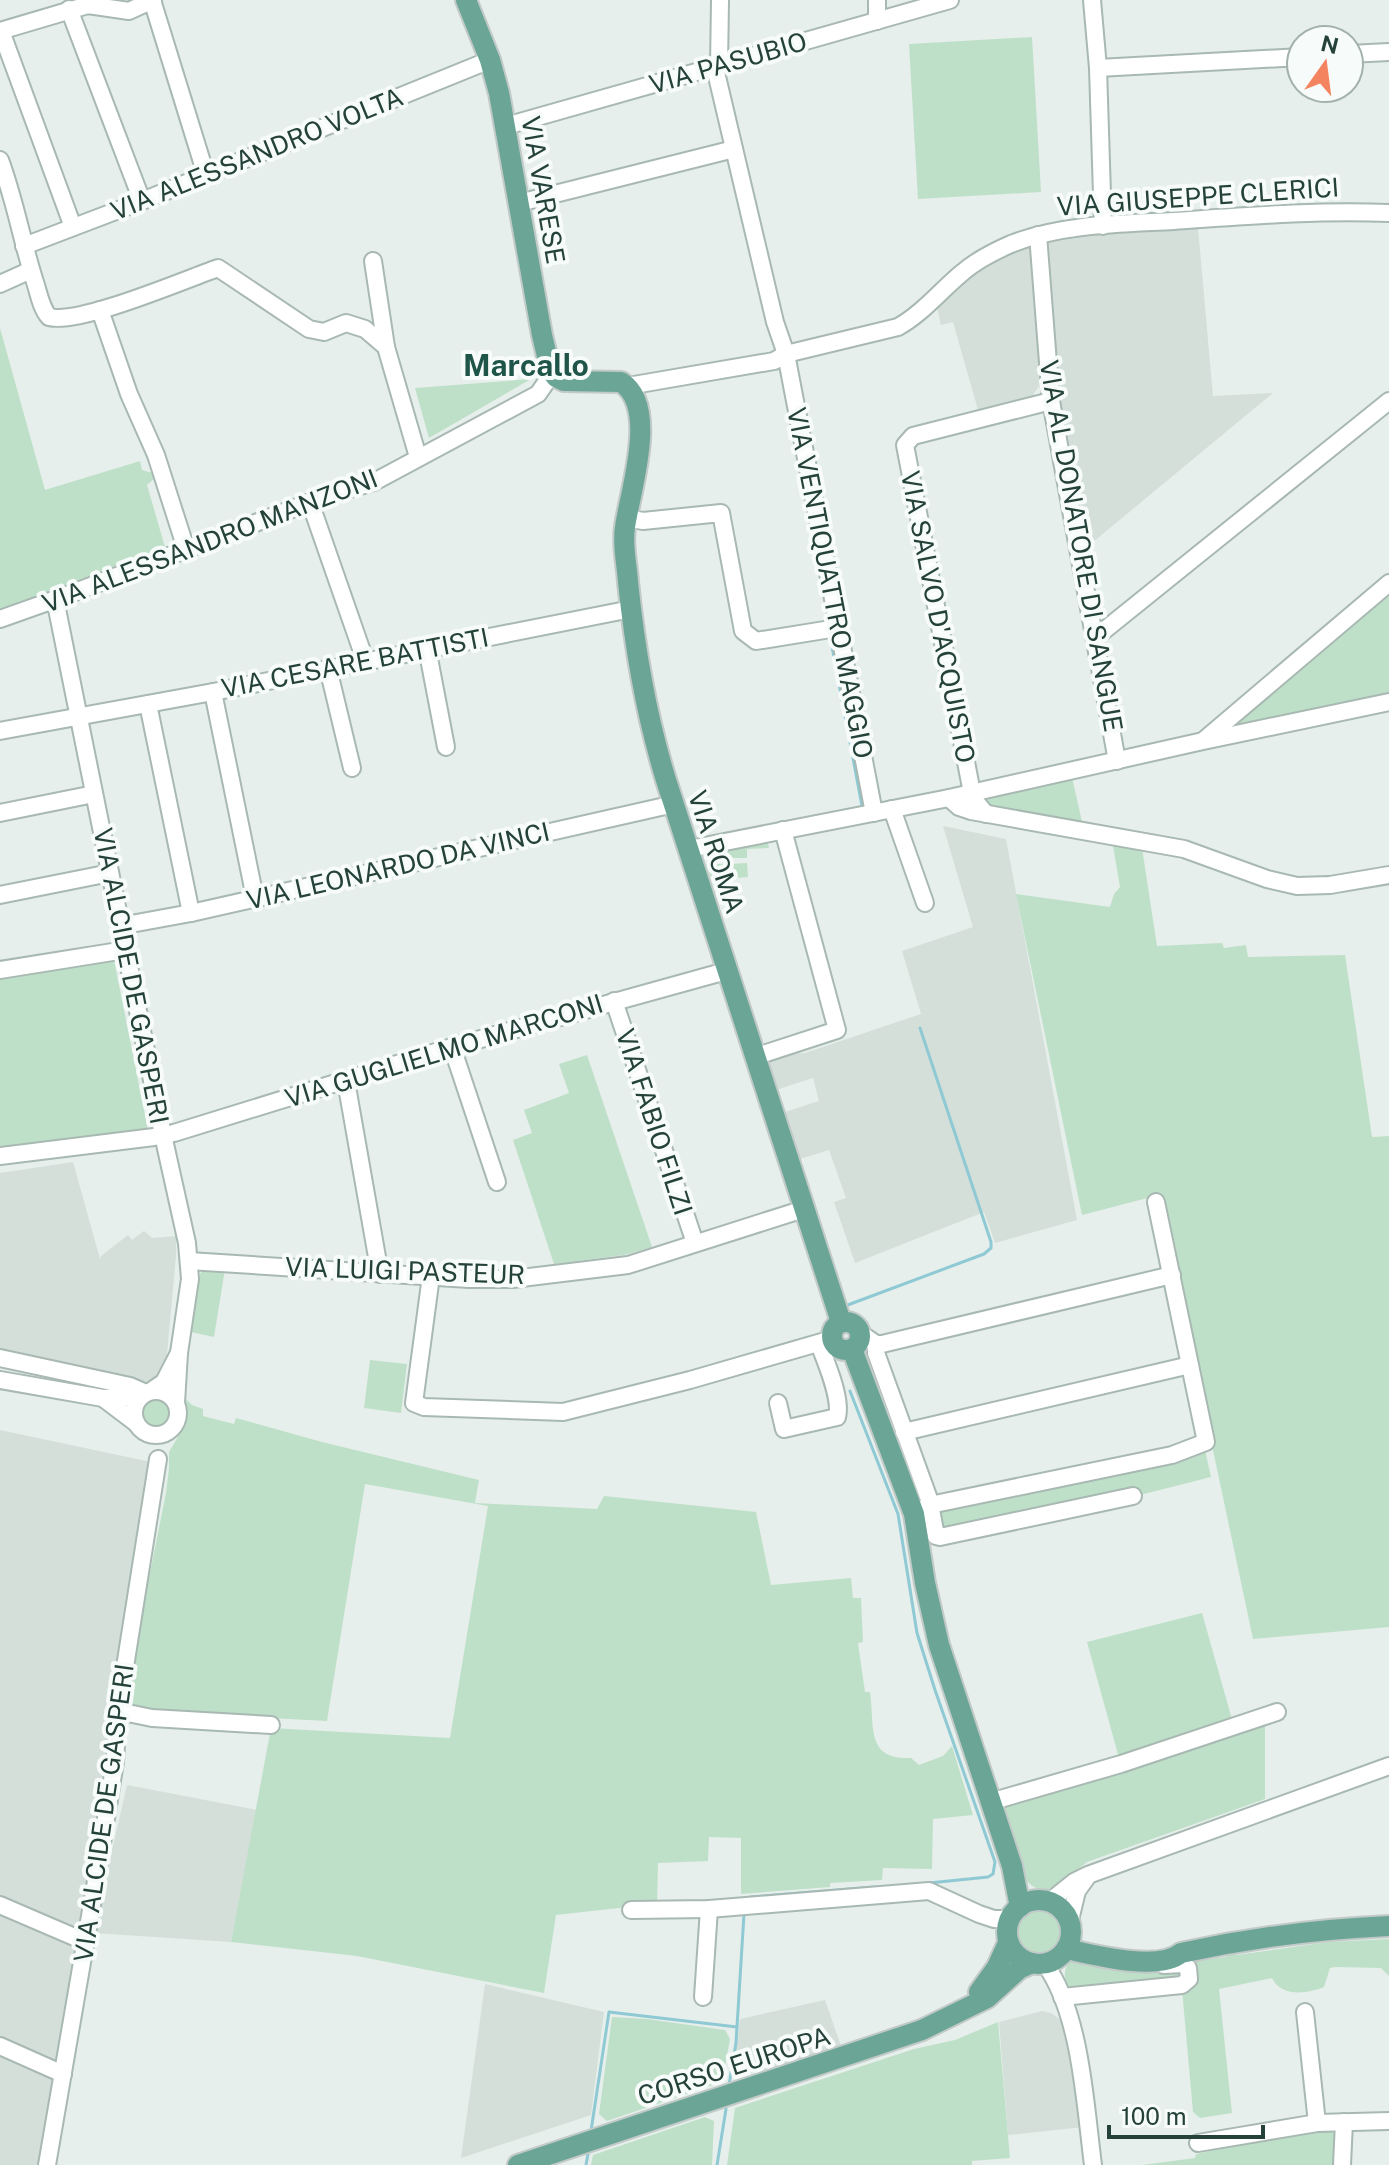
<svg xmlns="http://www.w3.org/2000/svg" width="1389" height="2165" font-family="'Public Sans',sans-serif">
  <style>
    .built { fill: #d4dfda }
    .green { fill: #bfe0c8 }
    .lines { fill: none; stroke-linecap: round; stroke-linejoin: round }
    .stream { stroke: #8ec9d4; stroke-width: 3 }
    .minor-casing { stroke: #a8b8b2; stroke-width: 20 }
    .major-casing { stroke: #c2cac8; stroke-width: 24 }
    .minor { stroke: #fff; stroke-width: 16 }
    .major { stroke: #6aa596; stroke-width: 20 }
    .labels { text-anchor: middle; stroke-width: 8; stroke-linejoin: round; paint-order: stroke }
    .street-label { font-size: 26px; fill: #24423a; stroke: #f7fbf9 }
    .quarter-label { font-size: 30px; font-weight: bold; fill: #1f5548; stroke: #f7fbf9 }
  </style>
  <rect width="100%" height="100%" fill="#e6efeb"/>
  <g class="built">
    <polygon points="1198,228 1213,396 1273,393 1087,547 1053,359 1048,243 1112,232"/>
    <polygon points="1022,247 1030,248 1034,250 1042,381 1032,397 978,410 953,322 941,325 937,307 968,273"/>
    <polygon points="943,826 1006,839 1077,1220 995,1243 984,1212 855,1263 834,1202 846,1198 829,1150 800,1159 785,1112 819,1101 813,1078 776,1090 768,1064 769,1061 789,1054 805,1053 921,1014 902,951 973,927"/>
    <polygon points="73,1162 100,1259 101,1256 128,1235 132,1240 144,1231 152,1238 176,1236 176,1256 166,1365 155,1381 149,1382 87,1373 0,1355 0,1173"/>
    <polygon points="0,1430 151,1462 102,1816 39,2165 0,2165"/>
    <polygon points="127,1785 257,1810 231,1942 93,1933"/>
    <polygon points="485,1984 604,2012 591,2115 461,2158"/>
    <polygon points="825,2000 841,2046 740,2077 736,2053 740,2019"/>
    <polygon points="1042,2011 1051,2013 1065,2023 1084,2127 1008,2135 999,2022"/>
  </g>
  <g class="green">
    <polygon points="1032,37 1041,192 918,199 909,44"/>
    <polygon points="0,328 45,490 140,461 142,470 153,473 156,477 147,485 165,547 0,611"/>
    <polygon points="531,379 429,438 415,388"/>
    <polygon points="1389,594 1389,695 1227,730"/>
    <polygon points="1072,777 1082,822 1000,811 989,806 986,801 988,796"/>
    <polygon points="767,838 769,848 747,849 747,858 731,858 731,856 724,856 723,859 714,859 711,857 711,850"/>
    <polygon points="1113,846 1142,848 1157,946 1222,943 1224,948 1246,945 1248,957 1345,955 1372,1137 1389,1136 1389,1627 1253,1639 1159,1195 1082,1215 1016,894 1110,907 1114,894 1120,887"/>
    <polygon points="747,863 748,877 721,879 727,900 719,902 706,864 723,864 724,866 731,866 732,864"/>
    <polygon points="114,960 148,1130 0,1150 0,979"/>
    <polygon points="587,1055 652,1247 624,1255 554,1264 513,1140 532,1133 524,1110 569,1093 559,1064"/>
    <polygon points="203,1269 225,1269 214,1337 191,1332 200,1274"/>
    <polygon points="370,1360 407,1364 401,1413 364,1408"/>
    <circle cx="156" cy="1412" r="16"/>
    <path d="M186,1399L192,1405L203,1409V1416L234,1424L236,1418L322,1442L479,1480L475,1503L597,1509L604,1496L756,1512L771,1585L851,1578L853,1598H861L863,1642L858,1643L865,1692H870C875,1726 865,1760 911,1758L919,1765L943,1756L952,1746L973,1815L933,1819L932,1869L883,1868L882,1880L830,1883V1887L741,1894V1838L709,1837L708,1861L658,1863L657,1907H628L556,1915L544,1993L357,1956L231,1942L271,1728L450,1738L488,1506L365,1484L327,1721L156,1712L129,1705L127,1702L133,1658L166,1493L169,1468V1452L185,1425L187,1409Z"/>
    <polygon points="1205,1450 1211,1477 1140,1495 1138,1490 942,1532 938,1511"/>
    <polygon points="1202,1613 1233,1723 1119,1758 1087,1642"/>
    <polygon points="1252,1726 1265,1726 1265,1799 1087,1862 1057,1886 1046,1890 1039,1890 1031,1885 1021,1875 998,1804"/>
    <circle cx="1040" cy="1932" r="23"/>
    <path d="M1389,1939V1976L1381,1968L1335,1967L1330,1968L1324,1987C1307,1994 1281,1997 1272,1978L1219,1989L1232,2113L1200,2118L1193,2112L1182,1989L1190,1962L1225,1957L1235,1953L1237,1955L1328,1942Z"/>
    <path d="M1072,1960L1140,1973L1179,1968L1183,1976L1098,1985L1085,1989L1069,1990C1064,1981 1062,1967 1072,1960Z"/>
    <polygon points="612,2017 647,2019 725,2030 730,2039 722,2082 607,2121 599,2114"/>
    <polygon points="998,2022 1010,2158 972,2161 972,2165 727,2165 735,2108 914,2049 955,2040"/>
    <polygon points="705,2117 714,2121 712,2165 591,2165 593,2155"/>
    <path d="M1321,2128L1334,2130L1336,2133V2165H1142L1195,2158L1196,2154C1238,2144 1281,2141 1321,2128Z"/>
  </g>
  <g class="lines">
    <g class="stream">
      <polyline points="830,636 862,806"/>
      <polyline points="845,1306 984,1254 991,1248 991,1242 920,1028"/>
      <polyline points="850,1391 898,1514 917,1633 935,1690 995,1862 993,1874 988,1877 929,1883"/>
      <polyline points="746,1899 751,1897 874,1887"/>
      <polyline points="729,2085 736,2043 744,1914"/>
      <polyline points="591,2131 609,2012 737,2027"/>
      <polyline points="586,2165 588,2154"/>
      <polyline points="717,2165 726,2109"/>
    </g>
    <defs>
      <g id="minor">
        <polyline points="152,0 206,175"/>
        <polyline points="1092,0 1098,68 1103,226"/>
        <polyline points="69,9 142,201"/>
        <polyline points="877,21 877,0"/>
        <polyline points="0,31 88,5 129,11 153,0"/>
        <polyline points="1,31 73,227"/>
        <polyline points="1349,54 1389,52"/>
        <polyline points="719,67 720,0"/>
        <polyline points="715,68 775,322 786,354 874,813"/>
        <polyline points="1098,68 1301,57"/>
        <polyline points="506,126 950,0"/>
        <path d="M0,160C15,200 22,242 35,282C39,294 41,308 49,317C79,325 184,280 218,268L309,329L324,332L346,323L365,329L386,347L418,457"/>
        <polyline points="519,203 734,149"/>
        <polyline points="1038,235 1051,401 1117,761"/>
        <polyline points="24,246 142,201 490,60"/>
        <polyline points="373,261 386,347"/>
        <polyline points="0,284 31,270"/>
        <polyline points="100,310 129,394 156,455 186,549"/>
        <path d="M628,386L774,361L786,354L898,327C923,313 941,290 963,272C977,260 995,251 1011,244C1062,224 1120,224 1174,221C1246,216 1317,210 1389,213"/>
        <polyline points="310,502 365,660"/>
        <polyline points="626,518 643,521 721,513 743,631 756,641 837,628"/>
        <polyline points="55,599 163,1135 187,1243 190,1279 179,1353"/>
        <polyline points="0,619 62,597 326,496 374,482 538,394 547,381 550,369"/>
        <polyline points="1096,637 1389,401"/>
        <polyline points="427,648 446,747"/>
        <polyline points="328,668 352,768"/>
        <polyline points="213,692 255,898"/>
        <polyline points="148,704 191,913"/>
        <polyline points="0,731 213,692 631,609"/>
        <polyline points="1204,740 1389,583"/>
        <polyline points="949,798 959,807 971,811 1184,849 1267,879 1297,886 1330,885 1389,875"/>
        <polyline points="892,809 925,903"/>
        <polyline points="0,813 94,794"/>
        <polyline points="986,814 977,803 972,793 905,445 913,436 1051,401"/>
        <polyline points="689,849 949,798 1203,741 1389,702"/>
        <polyline points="0,895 110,873"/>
        <polyline points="120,926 191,913 674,804"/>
        <polyline points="0,970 125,950"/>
        <polyline points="614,1001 695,1243"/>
        <polyline points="452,1047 497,1182"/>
        <polyline points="754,1057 837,1030 783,830"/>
        <polyline points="346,1081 380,1274"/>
        <polyline points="0,1156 154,1137 174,1133 452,1047 726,971"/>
        <polyline points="189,1261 469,1279 513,1279 628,1265 804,1209"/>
        <polyline points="431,1276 414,1403 424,1407 563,1412 690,1380 832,1339"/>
        <polyline points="860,1333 876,1344 882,1344 1172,1275"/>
        <polyline points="876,1344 876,1353 929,1499 936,1536 940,1537 1133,1496"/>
        <polyline points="0,1358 130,1386 146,1393"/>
        <polyline points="0,1380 103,1398"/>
        <circle cx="156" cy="1413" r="22"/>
        <polyline points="151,1391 164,1382 179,1353 176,1403"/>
        <path d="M778,1403L784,1429L837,1417C842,1399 826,1362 819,1344"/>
        <polyline points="136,1423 103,1398 131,1397 144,1393"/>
        <polyline points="904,1432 1190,1365"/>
        <polyline points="914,1514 930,1505 1172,1455 1206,1442 1156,1202"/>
        <polyline points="118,1711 152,1718 271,1725"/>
        <polyline points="990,1802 1121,1764 1277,1712"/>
        <polyline points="1049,1902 1074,1882 1088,1875 1389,1766"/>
        <polyline points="0,1905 86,1942"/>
        <polyline points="631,1910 709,1909 929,1891 979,1914 994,1919 1010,1919"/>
        <polyline points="1069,1924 1077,1891 1087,1877"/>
        <path d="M1045,1964C1081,2014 1085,2104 1093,2165"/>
        <polyline points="703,1997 709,1909"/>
        <polyline points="1062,1997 1182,1985 1189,1979 1188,1968 1183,1964 1164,1965"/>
        <polyline points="1305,2012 1317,2123"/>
        <polyline points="0,2046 63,2074"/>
        <polyline points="1198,2143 1317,2123 1389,2121"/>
        <polyline points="47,2165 95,1887 115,1762 118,1711 158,1459"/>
        <polyline points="1342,2165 1344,2122"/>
      </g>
      <g id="major">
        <path d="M466,0L490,60L499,93L542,335L550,369L556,377L564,381L621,382C659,406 630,491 625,527C622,545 627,564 628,582C635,650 646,715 666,780L841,1322"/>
        <circle cx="846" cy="1336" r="14"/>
        <polyline points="852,1349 914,1514 925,1583 939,1645 1012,1866 1020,1907"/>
        <circle cx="1039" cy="1932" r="32"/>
        <path d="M1066,1949C1094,1955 1158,1972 1181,1953C1250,1938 1319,1929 1389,1926"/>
        <polyline points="979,1992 997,1967 1008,1943"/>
        <polyline points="518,2165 922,2030 987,1998 1019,1969 1032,1963"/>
      </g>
    </defs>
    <use href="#minor" class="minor-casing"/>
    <use href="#major" class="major-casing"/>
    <use href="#minor" class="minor"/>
    <use href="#major" class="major"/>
  </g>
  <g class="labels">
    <g class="street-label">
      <text transform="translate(728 63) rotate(-16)" y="9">VIA PASUBIO</text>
      <text transform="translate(257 154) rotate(-22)" y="9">VIA ALESSANDRO VOLTA</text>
      <text transform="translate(543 190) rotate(80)" y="9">VIA VARESE</text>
      <text transform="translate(1198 197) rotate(-4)" y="9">VIA GIUSEPPE CLERICI</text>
      <text transform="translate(210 541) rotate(-21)" y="9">VIA ALESSANDRO MANZONI</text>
      <text transform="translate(1081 546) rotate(80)" y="9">VIA AL DONATORE DI SANGUE</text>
      <text transform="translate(830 583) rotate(79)" y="9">VIA VENTIQUATTRO MAGGIO</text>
      <text transform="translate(938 617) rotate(79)" y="9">VIA SALVO D'ACQUISTO</text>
      <text transform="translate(355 663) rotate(-11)" y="9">VIA CESARE BATTISTI</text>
      <text transform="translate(716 852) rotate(72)" y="9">VIA ROMA</text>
      <text transform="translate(398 866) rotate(-13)" y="9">VIA LEONARDO DA VINCI</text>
      <text transform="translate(131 976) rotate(79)" y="9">VIA ALCIDE DE GASPERI</text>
      <text transform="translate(444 1051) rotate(-17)" y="9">VIA GUGLIELMO MARCONI</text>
      <text transform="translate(654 1122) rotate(72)" y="9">VIA FABIO FILZI</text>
      <text transform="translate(405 1271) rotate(2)" y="9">VIA LUIGI PASTEUR</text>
      <text transform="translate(104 1813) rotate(-82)" y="9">VIA ALCIDE DE GASPERI</text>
      <text transform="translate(734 2066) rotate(-18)" y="9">CORSO EUROPA</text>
    </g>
    <g class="quarter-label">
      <text x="526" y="376">Marcallo</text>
    </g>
  </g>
  <g transform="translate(1325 64) rotate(14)"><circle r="38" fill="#f7fbf9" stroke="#a3b1ad" stroke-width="2"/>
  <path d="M0-6L14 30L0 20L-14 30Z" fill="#f4845f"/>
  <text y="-12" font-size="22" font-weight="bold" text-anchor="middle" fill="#24423a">N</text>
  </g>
  <path d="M1109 2125v12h154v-12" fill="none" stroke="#24423a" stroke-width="4"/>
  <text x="1121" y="2125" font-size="24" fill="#24423a" stroke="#f7fbf9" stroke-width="6" paint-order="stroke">100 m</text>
</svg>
